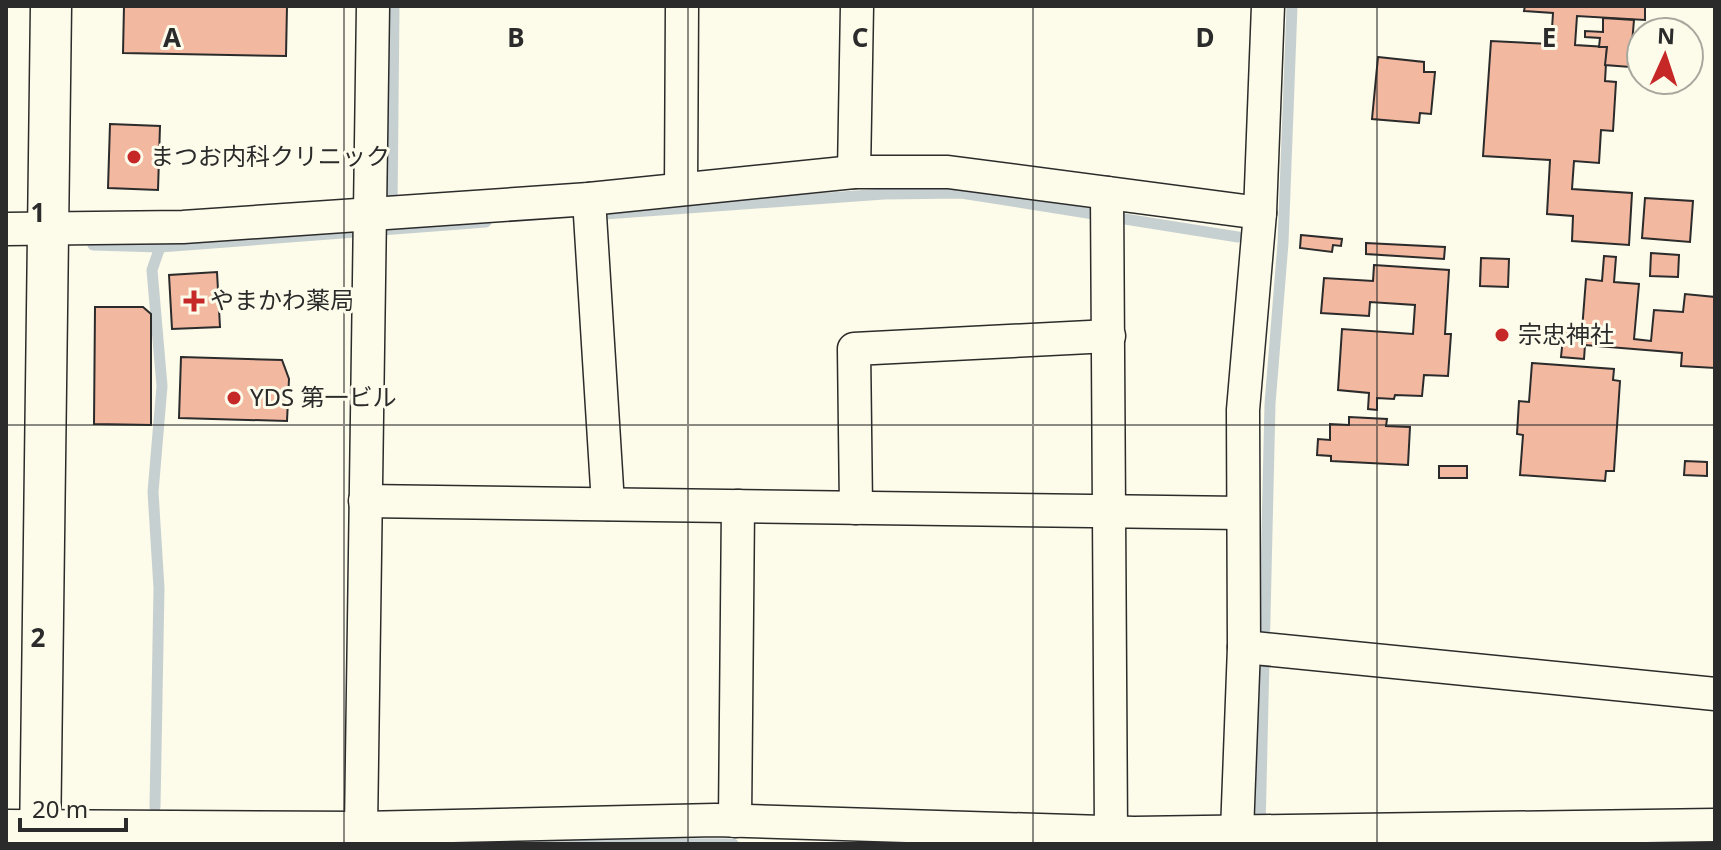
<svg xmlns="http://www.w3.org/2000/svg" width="1721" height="850" font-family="'Noto Sans','Noto Sans JP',sans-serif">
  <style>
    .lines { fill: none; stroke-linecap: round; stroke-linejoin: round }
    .stream { stroke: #c7d0d0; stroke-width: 11 }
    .building { fill: #f2b8a0; stroke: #2b2b2b; stroke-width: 2 }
    .minor-casing { stroke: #2b2b2b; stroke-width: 35 }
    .tertiary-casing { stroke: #2b2b2b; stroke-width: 43 }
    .minor { stroke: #fdfbea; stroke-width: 32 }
    .tertiary { stroke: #fdfbea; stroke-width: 40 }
    .grid { fill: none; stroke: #2b2b2b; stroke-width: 2; stroke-opacity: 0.55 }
    .poi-dot { fill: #c62828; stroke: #fdfbea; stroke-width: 3 }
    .labels { text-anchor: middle; stroke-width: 6; stroke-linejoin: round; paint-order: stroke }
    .poi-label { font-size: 24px; fill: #2b2b2b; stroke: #fdfbea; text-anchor: start }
    .grid-label { font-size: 26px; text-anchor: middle; font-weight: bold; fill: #2b2b2b; stroke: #fdfbea; stroke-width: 6; stroke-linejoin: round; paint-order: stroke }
  </style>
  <rect width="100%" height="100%" fill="#fdfbea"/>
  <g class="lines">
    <g class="stream">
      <polyline points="392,209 394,6"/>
      <polyline points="591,215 884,194 961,193 1238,237"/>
      <polyline points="93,245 160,247 486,222"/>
      <polyline points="155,807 159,588 153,492 162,386 152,270 160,247"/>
      <polyline points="1260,829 1270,404 1283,243 1292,6"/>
      <polyline points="398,843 733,844"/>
      <polyline points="212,844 301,844"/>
    </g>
  </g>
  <g class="building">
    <polygon points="124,6 287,6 286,56 123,53"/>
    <polygon points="1525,6 1645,6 1645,20 1577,16 1575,45 1607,47 1605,81 1616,82 1613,131 1601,130 1599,163 1574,161 1572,189 1632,193 1629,245 1572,241 1573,216 1547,214 1550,160 1483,156 1491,41 1551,44 1553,13 1524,11"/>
    <polygon points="1603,18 1634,20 1630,67 1605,65 1607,47 1599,47 1600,38 1585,37 1585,31 1603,32"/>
    <polygon points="1378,57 1424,62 1424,72 1435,72 1431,114 1420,113 1419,123 1372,119"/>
    <polygon points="110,124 160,126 158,190 108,188"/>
    <polygon points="1645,198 1693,201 1690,242 1642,238"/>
    <polygon points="1301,235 1342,239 1341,246 1333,245 1332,252 1300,248"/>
    <polygon points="1366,243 1445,247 1444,259 1366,254"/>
    <polygon points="1651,253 1679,255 1678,277 1650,276"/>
    <polygon points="1604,256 1616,257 1614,282 1639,284 1634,339 1651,341 1654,310 1683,312 1685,294 1715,297 1715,368 1681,366 1682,353 1585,345 1584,359 1561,357 1564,328 1582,330 1586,279 1602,281"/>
    <polygon points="1481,258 1509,259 1508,287 1480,286"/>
    <polygon points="1374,265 1449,270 1445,334 1451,334 1448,376 1424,375 1422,396 1395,395 1394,399 1377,398 1377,410 1368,409 1369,393 1338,390 1342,329 1413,334 1415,305 1370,302 1369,316 1321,313 1324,278 1373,281"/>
    <polygon points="217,272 220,327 172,329 169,275"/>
    <polygon points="95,307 143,307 151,314 151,425 94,424"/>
    <polygon points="181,357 282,360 289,379 287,421 179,418"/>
    <polygon points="1532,363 1614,369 1613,380 1620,381 1614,471 1606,471 1605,481 1520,475 1523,435 1517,434 1519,401 1529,402"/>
    <polygon points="1349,417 1387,419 1386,426 1410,427 1408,465 1331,461 1331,456 1317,455 1318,439 1330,440 1330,424 1349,425"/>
    <polygon points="1685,461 1707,462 1707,476 1684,475"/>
    <rect x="1439" y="466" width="28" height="12"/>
  </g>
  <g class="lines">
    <defs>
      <g id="minor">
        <polyline points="854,172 857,6"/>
        <polyline points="681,189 682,6"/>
        <polyline points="1107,193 1111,833"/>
        <polyline points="589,199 608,504"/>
        <polyline points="6,229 183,227 589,199 854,172 948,172 1260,213"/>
        <polyline points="365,501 1241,513"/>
        <polyline points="856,508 854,349 1109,336"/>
        <polyline points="1244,647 1715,694"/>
        <polyline points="735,821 738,506"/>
        <polyline points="6,826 361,828 715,820 1134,833 1715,825"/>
        <polyline points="361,828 373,6"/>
        <polyline points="1237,832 1244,647 1243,410 1260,213 1268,6"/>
      </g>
      <polyline id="tertiary" points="40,844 51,6"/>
    </defs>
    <use href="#minor" class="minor-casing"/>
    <use href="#tertiary" class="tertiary-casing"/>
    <use href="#minor" class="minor"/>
    <use href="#tertiary" class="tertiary"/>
  </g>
  <path class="grid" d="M344,6V844M688,6V844M1033,6V844M1377,6V844M6,425H1715"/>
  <g class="poi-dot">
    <circle cx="134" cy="157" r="8"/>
    <path d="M190 289h8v8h8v8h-8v8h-8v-8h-8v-8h8z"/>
    <circle cx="1502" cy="335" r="8"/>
    <circle cx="234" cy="398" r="8"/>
  </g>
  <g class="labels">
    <g class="poi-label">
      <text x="150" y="165">まつお内科クリニック</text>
      <text x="210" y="309">やまかわ薬局</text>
      <text x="1518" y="343">宗忠神社</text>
      <text x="250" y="406">YDS 第一ビル</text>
    </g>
  </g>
  <g class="grid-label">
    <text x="172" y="47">A</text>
    <text x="516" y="47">B</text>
    <text x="860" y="47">C</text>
    <text x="1205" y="47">D</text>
    <text x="1549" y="47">E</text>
    <text x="38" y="222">1</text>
    <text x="38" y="647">2</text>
  </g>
  <rect width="1721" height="850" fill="none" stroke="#2b2b2b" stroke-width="16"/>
  <g transform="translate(1665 56) rotate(3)"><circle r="38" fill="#fdfbea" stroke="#a9a89e" stroke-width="2"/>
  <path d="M0-6L14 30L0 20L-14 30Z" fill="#c62828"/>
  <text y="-12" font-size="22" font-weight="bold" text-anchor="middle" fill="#2b2b2b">N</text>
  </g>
  <path d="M20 818v12h106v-12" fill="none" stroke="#2b2b2b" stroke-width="4"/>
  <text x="32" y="818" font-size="24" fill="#2b2b2b" stroke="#fdfbea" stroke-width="6" paint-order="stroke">20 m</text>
</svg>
